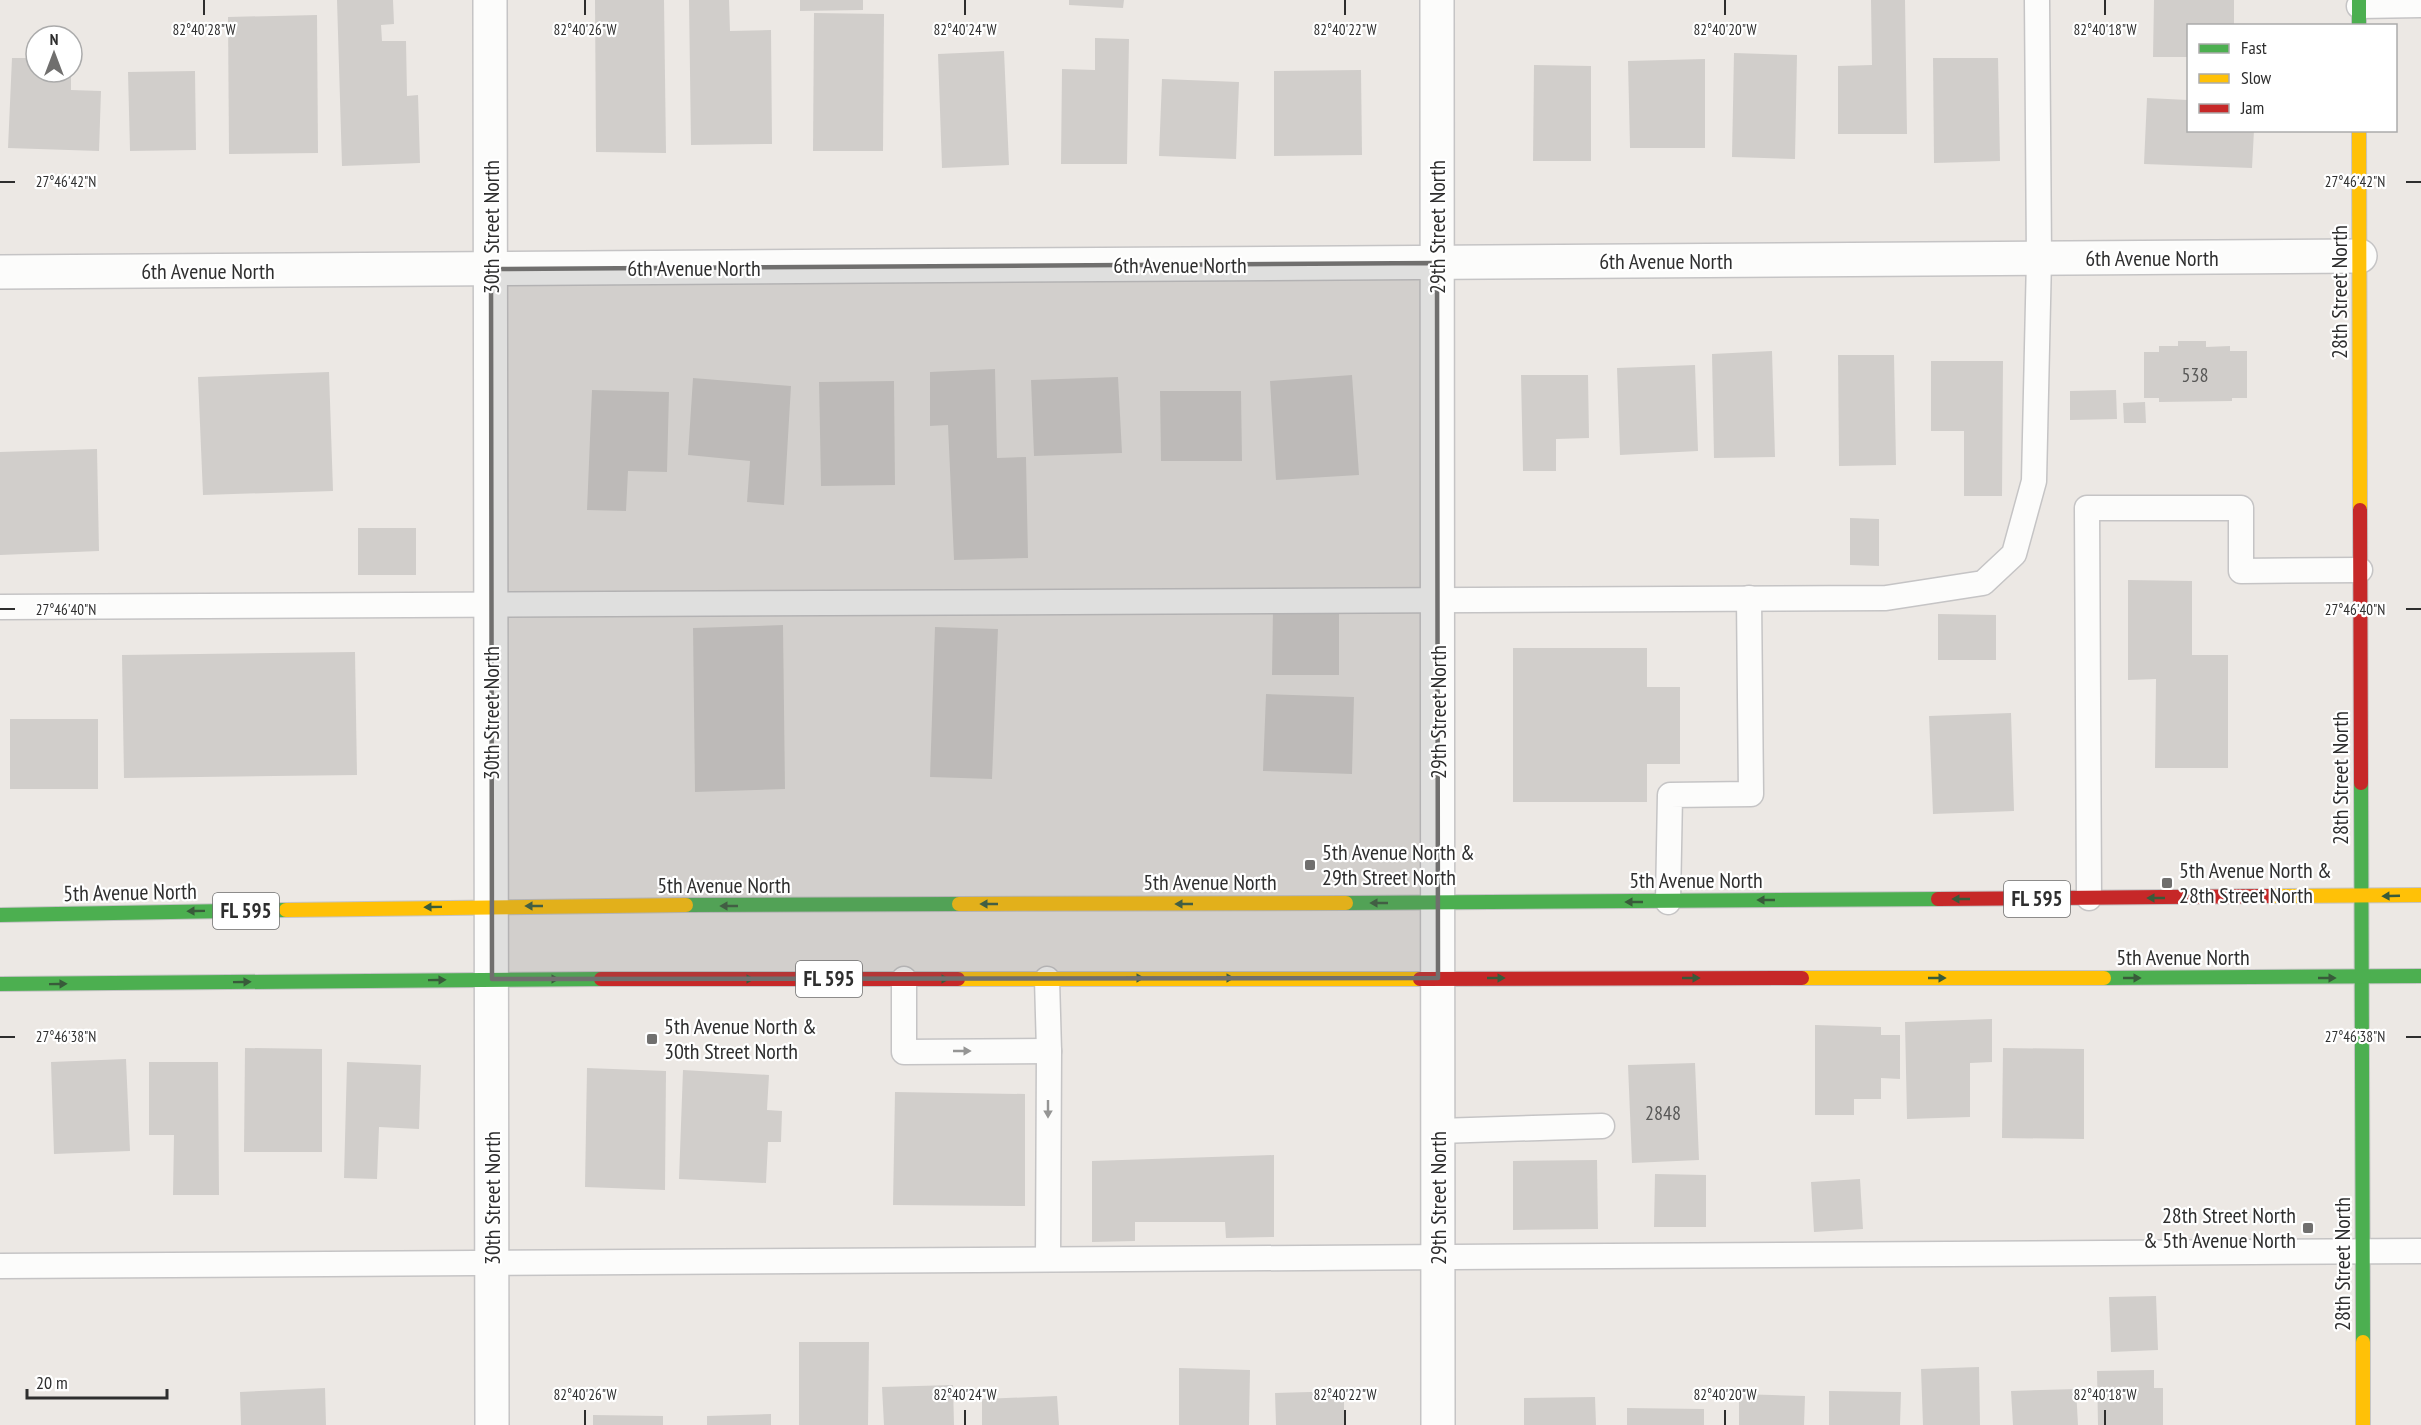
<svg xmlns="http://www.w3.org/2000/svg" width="2421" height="1425" font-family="'PT Sans Narrow',sans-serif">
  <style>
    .building { fill: #d1cecb }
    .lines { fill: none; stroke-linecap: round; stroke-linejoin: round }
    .lane-casing { stroke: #c5c4c5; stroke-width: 27 }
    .street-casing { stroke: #c5c4c5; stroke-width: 36 }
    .fast-casing { stroke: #c5c4c5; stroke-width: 16 }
    .slow-casing { stroke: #c5c4c5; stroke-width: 16 }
    .jam-casing { stroke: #c5c4c5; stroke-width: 16 }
    .lane { stroke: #fcfcfb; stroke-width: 24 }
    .street { stroke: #fcfcfb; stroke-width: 33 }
    .fast { stroke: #4caf50; stroke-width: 14 }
    .slow { stroke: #ffc107; stroke-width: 14 }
    .jam { stroke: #c62828; stroke-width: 14 }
    .oneway { fill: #385b3a }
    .oneway2 { fill: #959594 }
    .marked { fill: #706f6e; fill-opacity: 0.2; stroke: #706f6e; stroke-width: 4.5; stroke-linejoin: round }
    .ticks { fill: none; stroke: #2e2e2e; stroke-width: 2 }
    .poi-dot { fill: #706f6e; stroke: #fff; stroke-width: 2 }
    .labels { text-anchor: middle; stroke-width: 4.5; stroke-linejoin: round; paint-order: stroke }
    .number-label { font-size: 20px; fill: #585857 }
    .shield { fill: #fff; stroke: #6d6d6d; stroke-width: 1.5 }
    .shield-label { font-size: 21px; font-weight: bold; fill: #2e2e2e }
    .street-label { font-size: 22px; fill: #2e2e2e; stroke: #fff }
    .poi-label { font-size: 22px; fill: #2e2e2e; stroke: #fff; text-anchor: start }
    .ticks-label { font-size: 15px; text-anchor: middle; fill: #2e2e2e; stroke: #fff; stroke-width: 4.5; stroke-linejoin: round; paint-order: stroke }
  </style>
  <rect width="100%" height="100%" fill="#ece8e4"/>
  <g class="building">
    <polygon points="337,0 393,0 394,24 381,25 382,41 406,41 407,96 418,95 420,163 342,166"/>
    <polygon points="595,0 664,0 666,153 596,152"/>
    <polygon points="689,0 729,0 730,31 771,30 772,144 691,145"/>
    <polygon points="800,0 863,0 863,10 800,11"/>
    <polygon points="1069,0 1124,0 1123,8 1069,5"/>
    <polygon points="1871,0 1905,0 1907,134 1838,134 1838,66 1872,65"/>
    <polygon points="2154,0 2234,0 2234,26 2188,26 2188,57 2153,57"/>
    <polygon points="814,13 884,14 883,151 813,151"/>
    <polygon points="317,15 318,153 229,154 228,17"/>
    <polygon points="1095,38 1129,39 1127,164 1061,164 1062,69 1095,70"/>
    <polygon points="1004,51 1009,165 942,168 938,54"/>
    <polygon points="1734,53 1797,55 1795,159 1732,157"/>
    <polygon points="12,58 36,58 36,72 71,72 71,90 101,91 99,151 8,148"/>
    <polygon points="1933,58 1998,58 2000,161 1934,163"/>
    <polygon points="1705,59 1705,148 1630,148 1628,61"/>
    <polygon points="1534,65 1591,66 1591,161 1533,161"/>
    <polygon points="1361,70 1362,155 1274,156 1274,71"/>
    <polygon points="195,71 196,150 130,151 128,72"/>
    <polygon points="1162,79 1239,82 1236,159 1159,156"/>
    <polygon points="2147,98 2188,100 2188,130 2254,130 2252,168 2144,164"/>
    <polygon points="2178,341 2206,341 2206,347 2230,346 2230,351 2247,351 2247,398 2232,398 2232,401 2159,402 2159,398 2144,398 2144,352 2159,352 2159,346 2178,346"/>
    <polygon points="1772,351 1775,457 1714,458 1712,354"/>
    <polygon points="1838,355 1894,355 1896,465 1839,466"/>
    <polygon points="1931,361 2003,361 2002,496 1964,496 1964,431 1931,431"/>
    <polygon points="1695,365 1698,451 1620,455 1617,368"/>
    <polygon points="995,369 997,458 1026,457 1028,558 954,560 948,425 930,426 930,372"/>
    <polygon points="329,372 333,491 203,495 198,377"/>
    <polygon points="1352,375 1359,475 1276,480 1270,381"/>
    <polygon points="1521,375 1588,375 1589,438 1556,439 1556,471 1523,471"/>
    <polygon points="1118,377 1122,453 1034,456 1031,380"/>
    <polygon points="693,378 791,386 784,505 747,502 750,461 688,455"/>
    <polygon points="894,381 895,485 821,486 819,382"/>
    <polygon points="592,390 669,392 667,472 628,471 626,511 587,510"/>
    <polygon points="2116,390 2117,419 2070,420 2070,391"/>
    <polygon points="1160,391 1241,391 1242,461 1161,461"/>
    <polygon points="2145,402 2146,423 2124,423 2123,403"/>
    <polygon points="97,449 99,551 0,555 0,452"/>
    <polygon points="1850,518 1879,519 1879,566 1850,565"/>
    <rect x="358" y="528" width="58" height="47"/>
    <polygon points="2128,580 2192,581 2192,655 2228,655 2228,768 2155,768 2156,679 2128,680"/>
    <polygon points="1273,608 1339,608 1339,675 1272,675"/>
    <polygon points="1938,614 1996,615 1996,660 1938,660"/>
    <polygon points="783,625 785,789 695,792 693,628"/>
    <polygon points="935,627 998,629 992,779 930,777"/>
    <polygon points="1513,648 1647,648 1647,687 1680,687 1680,764 1647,764 1647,802 1513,802"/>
    <polygon points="355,652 357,775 124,778 122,655"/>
    <polygon points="1266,694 1354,697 1352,774 1263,771"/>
    <polygon points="2011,713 2014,811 1933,814 1929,716"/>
    <rect x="10" y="719" width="88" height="70"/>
    <polygon points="1992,1019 1992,1062 1970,1063 1970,1117 1907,1119 1905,1022"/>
    <polygon points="1815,1025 1881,1027 1881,1035 1900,1035 1900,1079 1881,1078 1881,1099 1854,1099 1854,1115 1815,1115"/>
    <polygon points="245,1048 322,1049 322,1152 244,1152"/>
    <polygon points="2003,1048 2084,1049 2084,1139 2002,1138"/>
    <polygon points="126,1059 130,1151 54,1154 51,1062"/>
    <polygon points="149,1062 218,1062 219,1195 173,1195 174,1135 149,1135"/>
    <polygon points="347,1062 421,1065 419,1129 379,1127 377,1179 344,1178"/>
    <polygon points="1695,1063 1699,1160 1632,1163 1628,1065"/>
    <polygon points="587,1068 666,1071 665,1190 585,1187"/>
    <polygon points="683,1070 769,1075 767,1110 782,1111 781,1142 768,1142 766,1183 679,1179"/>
    <polygon points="895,1092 1025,1094 1025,1206 893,1205"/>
    <polygon points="1274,1155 1274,1237 1226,1238 1225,1222 1135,1222 1135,1241 1092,1242 1092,1161"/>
    <polygon points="1597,1160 1598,1229 1513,1230 1513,1161"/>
    <polygon points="1655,1174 1706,1175 1706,1227 1654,1227"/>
    <polygon points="1860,1179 1863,1229 1814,1232 1811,1182"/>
    <polygon points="2156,1296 2158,1350 2111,1352 2109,1297"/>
    <polygon points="799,1342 869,1342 868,1425 799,1425"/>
    <polygon points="1979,1367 1980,1425 1923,1425 1921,1369"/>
    <polygon points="1179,1368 1250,1370 1249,1425 1179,1425"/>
    <polygon points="2154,1370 2154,1388 2163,1388 2163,1425 2098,1425 2097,1371"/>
    <polygon points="953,1385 954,1425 884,1425 882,1387"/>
    <polygon points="325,1388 326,1425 241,1425 240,1392"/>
    <polygon points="2076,1389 2078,1425 2013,1425 2011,1391"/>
    <polygon points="1344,1391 1344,1425 1276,1425 1275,1393"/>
    <polygon points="1829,1391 1901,1392 1900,1425 1829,1425"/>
    <polygon points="1739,1394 1805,1396 1804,1425 1739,1425"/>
    <polygon points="1057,1396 1059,1425 982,1425 982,1399"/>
    <polygon points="1595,1397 1596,1425 1524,1425 1524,1398"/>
    <polygon points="1627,1408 1704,1409 1704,1425 1627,1425"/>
    <polygon points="771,1414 771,1425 707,1425 707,1416"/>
    <polygon points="593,1415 663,1416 663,1425 593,1425"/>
  </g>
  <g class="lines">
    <defs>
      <g id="lane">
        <polyline points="2359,6 2421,5"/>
        <polyline points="0,607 1886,598 1983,583 2014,554 2034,481 2039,258 2037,0"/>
        <polyline points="2089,898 2087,508 2241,508 2241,571 2360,570"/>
        <polyline points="1668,902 1670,795 1751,794 1749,598"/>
        <polyline points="904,979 904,1052 1049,1051"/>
        <polyline points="1047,979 1049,1051 1048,1259"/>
        <polyline points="1438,1131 1602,1126"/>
        <polyline points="0,1266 2421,1251"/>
      </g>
      <g id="street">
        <polyline points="490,0 492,1425"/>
        <polyline points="1437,0 1438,1425"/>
        <polyline points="0,272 2360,256"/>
      </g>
      <g id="fast">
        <polyline points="2359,0 2359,26"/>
        <polyline points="2361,783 2363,1342"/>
        <polyline points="1346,903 1938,899"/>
        <polyline points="686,905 959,904"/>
        <polyline points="0,915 286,910"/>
        <polyline points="2104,978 2421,976"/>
        <polyline points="0,984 601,979"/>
      </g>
      <g id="slow">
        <polyline points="2359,130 2360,510"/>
        <polyline points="2270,896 2421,895"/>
        <polyline points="959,904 1346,903"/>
        <polyline points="286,910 686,905"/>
        <polyline points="1802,978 2104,978"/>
        <polyline points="958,979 1420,979"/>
        <polyline points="2363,1342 2363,1425"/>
      </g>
      <g id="jam">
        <polyline points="2360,510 2361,783"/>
        <polyline points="1938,899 2270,896"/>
        <polyline points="601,979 958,979"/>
        <polyline points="1420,979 1802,978"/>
      </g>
    </defs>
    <use href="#lane" class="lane-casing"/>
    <use href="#street" class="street-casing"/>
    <use href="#fast" class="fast-casing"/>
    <use href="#slow" class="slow-casing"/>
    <use href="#jam" class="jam-casing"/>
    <use href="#lane" class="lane"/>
    <use href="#street" class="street"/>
    <use href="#fast" class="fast"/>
    <use href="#slow" class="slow"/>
    <use href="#jam" class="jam"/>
  </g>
  <defs><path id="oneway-solid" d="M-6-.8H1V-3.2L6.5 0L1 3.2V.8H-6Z" transform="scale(1.5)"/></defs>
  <g class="oneway">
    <use href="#oneway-solid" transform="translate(2391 896) rotate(178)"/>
    <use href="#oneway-solid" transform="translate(2156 898) rotate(180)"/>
    <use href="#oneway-solid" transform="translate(1961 899) rotate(180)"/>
    <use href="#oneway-solid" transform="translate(1766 900) rotate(180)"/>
    <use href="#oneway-solid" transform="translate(1634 902) rotate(180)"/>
    <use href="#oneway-solid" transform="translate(1379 903) rotate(180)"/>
    <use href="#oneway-solid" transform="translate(989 904) rotate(180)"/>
    <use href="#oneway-solid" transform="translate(1184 904) rotate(180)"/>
    <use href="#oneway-solid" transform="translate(534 906) rotate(180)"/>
    <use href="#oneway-solid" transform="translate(729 906) rotate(180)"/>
    <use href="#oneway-solid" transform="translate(433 907) rotate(179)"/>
    <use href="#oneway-solid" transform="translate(196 911) rotate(179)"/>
    <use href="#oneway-solid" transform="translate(1135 978)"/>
    <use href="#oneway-solid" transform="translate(1225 978)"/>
    <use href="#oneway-solid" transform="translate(1496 978)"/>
    <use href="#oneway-solid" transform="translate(1691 978)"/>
    <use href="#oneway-solid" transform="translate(1937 978)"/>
    <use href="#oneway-solid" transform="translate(2132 978)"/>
    <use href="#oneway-solid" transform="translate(2327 978)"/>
    <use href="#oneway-solid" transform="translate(550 979)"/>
    <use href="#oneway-solid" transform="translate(745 979)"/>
    <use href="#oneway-solid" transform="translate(940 979)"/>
    <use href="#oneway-solid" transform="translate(437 980) rotate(-1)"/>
    <use href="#oneway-solid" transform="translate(242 982) rotate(-1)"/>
    <use href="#oneway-solid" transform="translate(58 984) rotate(-1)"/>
  </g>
  <g class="oneway2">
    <use href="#oneway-solid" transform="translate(962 1051)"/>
    <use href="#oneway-solid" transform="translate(1048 1109) rotate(90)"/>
  </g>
  <path class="marked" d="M1437,263L1438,978L492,979L491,269Z"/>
  <path class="ticks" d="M204,0V15M585,0V15M965,0V15M1345,0V15M1725,0V15M2105,0V15M0,182H15M2406,182H2421M0,609H15M2406,609H2421M0,1037H15M2406,1037H2421M585,1410V1425M965,1410V1425M1345,1410V1425M1725,1410V1425M2105,1410V1425"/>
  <g class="poi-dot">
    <rect x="1304" y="859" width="12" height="12" rx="3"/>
    <rect x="2161" y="877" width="12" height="12" rx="3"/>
    <rect x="646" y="1033" width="12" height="12" rx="3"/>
    <rect x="2302" y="1222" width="12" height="12" rx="3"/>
  </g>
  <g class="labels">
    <g class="number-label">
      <text x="2195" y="382">538</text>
      <text x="1663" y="1120">2848</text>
    </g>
    <g class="shield">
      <rect x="2004" y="881" width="66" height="36" rx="4.5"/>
      <rect x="213" y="893" width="66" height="36" rx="4.5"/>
      <rect x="796" y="961" width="66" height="36" rx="4.5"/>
    </g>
    <g class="shield-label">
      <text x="2037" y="906">FL 595</text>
      <text x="246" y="918">FL 595</text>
      <text x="829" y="986">FL 595</text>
    </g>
    <g class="street-label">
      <text transform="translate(491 227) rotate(-90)" y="8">30th Street North</text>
      <text transform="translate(1437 227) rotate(-90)" y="8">29th Street North</text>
      <text x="2152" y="266">6th Avenue North</text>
      <text x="1666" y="269">6th Avenue North</text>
      <text x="1180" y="273">6th Avenue North</text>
      <text x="694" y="276">6th Avenue North</text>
      <text x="208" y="279">6th Avenue North</text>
      <text transform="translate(2339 292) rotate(-90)" y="8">28th Street North</text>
      <text transform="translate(1438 712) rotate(-90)" y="8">29th Street North</text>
      <text transform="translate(491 713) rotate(-90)" y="8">30th Street North</text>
      <text transform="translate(2340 778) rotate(-90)" y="8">28th Street North</text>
      <text x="1696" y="888">5th Avenue North</text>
      <text x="1210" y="890">5th Avenue North</text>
      <text x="724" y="893">5th Avenue North</text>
      <text transform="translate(130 892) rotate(-1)" y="8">5th Avenue North</text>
      <text x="2183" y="965">5th Avenue North</text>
      <text transform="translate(492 1198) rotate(-90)" y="8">30th Street North</text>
      <text transform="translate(1438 1198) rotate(-90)" y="8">29th Street North</text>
      <text transform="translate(2342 1264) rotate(-90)" y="8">28th Street North</text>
    </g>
    <g class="poi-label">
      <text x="1322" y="860">5th Avenue North &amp;<tspan x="1322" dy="25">29th Street North</tspan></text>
      <text x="2179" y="878">5th Avenue North &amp;<tspan x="2179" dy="25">28th Street North</tspan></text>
      <text x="664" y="1034">5th Avenue North &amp;<tspan x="664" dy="25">30th Street North</tspan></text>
      <text x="2296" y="1223" text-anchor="end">28th Street North<tspan x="2296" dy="25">&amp; 5th Avenue North</tspan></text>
    </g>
  </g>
  <g class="ticks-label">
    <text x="204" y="35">82°40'28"W</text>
    <text x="585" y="35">82°40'26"W</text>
    <text x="965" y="35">82°40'24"W</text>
    <text x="1345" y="35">82°40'22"W</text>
    <text x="1725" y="35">82°40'20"W</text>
    <text x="2105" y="35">82°40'18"W</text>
    <text x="66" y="187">27°46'42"N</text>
    <text x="2355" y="187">27°46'42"N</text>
    <text x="66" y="615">27°46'40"N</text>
    <text x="2355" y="615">27°46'40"N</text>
    <text x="66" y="1042">27°46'38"N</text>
    <text x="2355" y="1042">27°46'38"N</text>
    <text x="585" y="1400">82°40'26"W</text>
    <text x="965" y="1400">82°40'24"W</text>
    <text x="1345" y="1400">82°40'22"W</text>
    <text x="1725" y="1400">82°40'20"W</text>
    <text x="2105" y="1400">82°40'18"W</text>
  </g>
  <rect x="2187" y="24" width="210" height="108" fill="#ffffff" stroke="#ababab" stroke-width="1.5"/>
  <rect x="2199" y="44" width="30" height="9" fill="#4caf50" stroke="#ababab" stroke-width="1.5"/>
  <text x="2241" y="54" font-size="18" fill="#2e2e2e">Fast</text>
  <rect x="2199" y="74" width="30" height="9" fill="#ffc107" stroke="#ababab" stroke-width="1.5"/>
  <text x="2241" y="84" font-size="18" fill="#2e2e2e">Slow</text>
  <rect x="2199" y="104" width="30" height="9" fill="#c62828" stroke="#ababab" stroke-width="1.5"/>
  <text x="2241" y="114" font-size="18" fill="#2e2e2e">Jam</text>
  <g transform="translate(54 54)"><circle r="28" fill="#ffffff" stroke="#ababab" stroke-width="1.5"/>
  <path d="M0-4.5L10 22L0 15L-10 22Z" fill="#706f6e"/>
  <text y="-9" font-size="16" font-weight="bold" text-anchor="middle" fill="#2e2e2e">N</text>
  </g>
  <path d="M27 1389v9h140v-9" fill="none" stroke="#2e2e2e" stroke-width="3"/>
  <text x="36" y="1389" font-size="18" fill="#2e2e2e" stroke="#ffffff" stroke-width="4.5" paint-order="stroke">20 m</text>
</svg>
